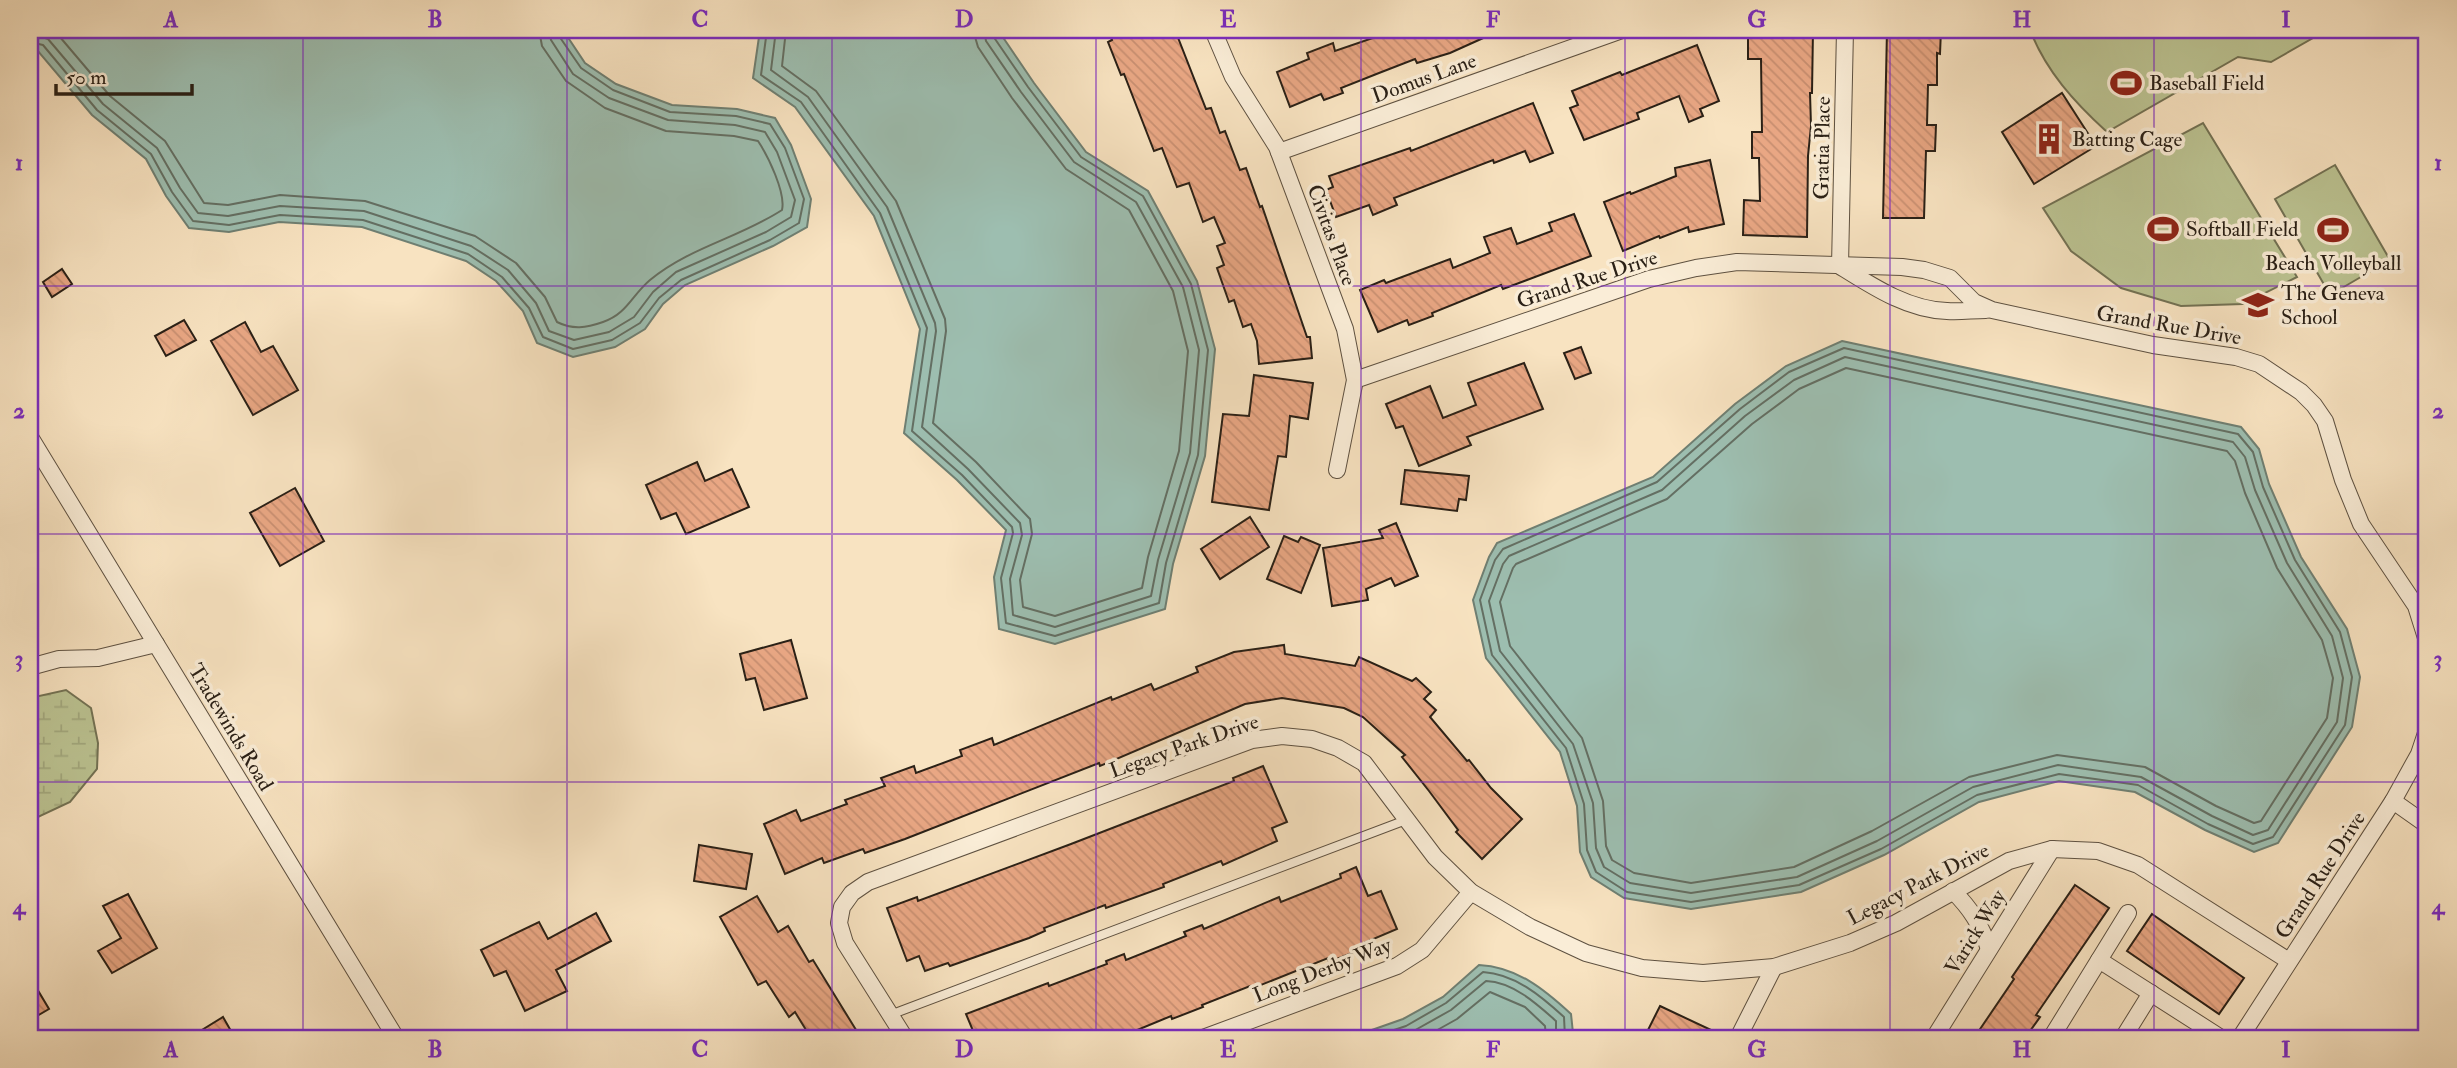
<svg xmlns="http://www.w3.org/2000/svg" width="2457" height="1068" font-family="'IM FELL Double Pica',serif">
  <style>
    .wetland { fill: url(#wetland-marsh); stroke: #737254; stroke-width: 2 }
    .pitch { fill: #bcc493; stroke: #737254; stroke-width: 2 }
    .water { fill: #9dbeb0; stroke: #6f7f72; stroke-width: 2 }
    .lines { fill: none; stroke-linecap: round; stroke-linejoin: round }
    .shore { stroke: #646f63; stroke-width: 2 }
    .building { fill: url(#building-back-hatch); stroke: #2a2016; stroke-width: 2 }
    .service-casing { stroke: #5e5141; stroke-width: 10 }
    .minor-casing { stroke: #5e5141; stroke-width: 18 }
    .service { stroke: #faedd7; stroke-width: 8 }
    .minor { stroke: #faedd7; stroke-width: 16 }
    .grid { fill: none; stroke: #7b2cbf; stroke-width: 2; stroke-opacity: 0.55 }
    .labels { text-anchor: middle; stroke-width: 7; stroke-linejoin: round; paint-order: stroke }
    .street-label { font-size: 21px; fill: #2a2016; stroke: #faedd7 }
    .poi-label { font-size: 21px; fill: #2a2016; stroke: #faedd7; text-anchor: start }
    .neatline { fill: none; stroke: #7b2cbf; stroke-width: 2.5 }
    .grid-label { font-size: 23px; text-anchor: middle; font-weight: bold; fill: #7b2cbf }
  </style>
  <defs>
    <pattern id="wetland-marsh" width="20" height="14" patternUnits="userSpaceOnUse" patternTransform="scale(1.75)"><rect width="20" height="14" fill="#bcc493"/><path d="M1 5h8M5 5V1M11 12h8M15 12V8" fill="none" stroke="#a2a87e"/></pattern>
    <pattern id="building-back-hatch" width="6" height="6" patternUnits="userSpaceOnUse" patternTransform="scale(1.75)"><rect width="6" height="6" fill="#e9a784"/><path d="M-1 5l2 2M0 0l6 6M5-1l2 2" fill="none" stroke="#c88f71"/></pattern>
  </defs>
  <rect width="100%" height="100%" fill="#f8e3c1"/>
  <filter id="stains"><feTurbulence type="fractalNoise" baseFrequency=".00286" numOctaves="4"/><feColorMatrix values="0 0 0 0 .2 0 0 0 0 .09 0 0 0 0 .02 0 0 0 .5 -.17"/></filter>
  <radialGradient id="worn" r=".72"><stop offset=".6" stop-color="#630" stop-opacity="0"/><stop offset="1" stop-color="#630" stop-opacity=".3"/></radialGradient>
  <polygon class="wetland" points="66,690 91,708 98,743 97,769 70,802 38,817 30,815 30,698"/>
  <g class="pitch">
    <path d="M2030,30H2327L2271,62L2238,57L2107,132C2074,102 2046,71 2030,30Z"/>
    <polygon points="2203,123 2297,277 2243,304 2181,306 2121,288 2071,251 2043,208"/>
    <polygon points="2335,165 2390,260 2330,295 2275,199"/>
  </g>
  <g class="water">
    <polygon points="30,30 563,30 585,63 616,84 672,105 737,109 775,118 791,145 811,199 807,227 773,246 685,285 663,304 645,329 615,347 573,357 537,343 523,311 496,281 466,261 362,227 279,222 229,232 189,228 166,196 146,159 92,115 38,51 30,48"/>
    <polygon points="760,30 998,30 1034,83 1086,152 1148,191 1197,281 1215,349 1205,456 1173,564 1165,609 1055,644 999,629 994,577 1006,530 957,480 904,433 920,329 874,216 795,107 753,78"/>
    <polygon points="1842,341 2241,427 2259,449 2269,484 2301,557 2347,629 2360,677 2352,727 2278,843 2254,852 2205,830 2135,792 2059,781 1979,802 1884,855 1801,892 1691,909 1624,898 1591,877 1580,852 1577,806 1560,752 1486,658 1473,600 1489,557 1497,543 1653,477 1735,404 1786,366"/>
    <path d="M1479,965C1517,967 1544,989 1571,1014L1573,1033L1571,1038H1349L1403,1019L1443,997Z"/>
  </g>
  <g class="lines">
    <g class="shore">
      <path d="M54,30L110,96L165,141L204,203L228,205L280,195L365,201L475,236L516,263L545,297L557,322C573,330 586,328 603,322C627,314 632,295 650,280C690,247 739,238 782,210C786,193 768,156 758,141L734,136L666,131L605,108L566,81L542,46L539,30"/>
      <polyline points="767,30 761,75 801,102 880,213 927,328 912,431 962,475 1012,527 1013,533 1001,578 1006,623 1055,636 1159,603 1166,563 1198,455 1208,350 1191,284 1143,196 1081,157 1028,87 993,36 992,30"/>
      <polyline points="776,30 771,70 808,97 887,207 935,323 936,331 922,427 968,469 1020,523 1022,535 1010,579 1013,615 1055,627 1151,596 1158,560 1190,453 1199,350 1183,287 1136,202 1074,162 1021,92 986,41 984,30"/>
      <polyline points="786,30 782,66 816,91 896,201 945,319 946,331 933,423 976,462 1030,519 1032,534 1020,580 1023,607 1055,616 1142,588 1148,557 1179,451 1188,351 1173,291 1129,210 1066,169 1012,98 978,47 973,30"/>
      <polyline points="30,33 48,39 103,104 157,148 180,188 198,213 228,216 280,206 364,211 471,246 508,270 536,303 549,331 574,340 609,332 634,317 653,292 676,272 766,232 791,217 795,200 777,152 765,132 735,125 668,120 609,98 573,74 551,40 549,30"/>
      <polyline points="30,42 43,45 97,110 151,154 172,192 193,221 229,225 280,215 363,220 468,254 502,277 529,308 543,337 573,349 612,340 640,323 659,298 681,280 770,240 799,223 804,199 785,148 770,124 736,116 670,112 613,90 581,68 559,36 558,30"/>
      <polygon points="1844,348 2238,434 2253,452 2263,487 2295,560 2340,632 2352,677 2345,725 2273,837 2253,844 2208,824 2138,785 2059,774 1977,795 1881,849 1799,885 1691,902 1627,892 1596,872 1587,850 1584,804 1566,748 1492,655 1480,600 1495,560 1503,549 1657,482 1740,409 1789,372"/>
      <polygon points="1845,357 2233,442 2245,457 2255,490 2287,563 2332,636 2343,678 2337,722 2268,830 2253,835 2212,816 2141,777 2058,765 1973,787 1877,841 1797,877 1691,893 1630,883 1604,867 1596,848 1593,803 1573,744 1500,651 1489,601 1503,564 1509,556 1662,490 1745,416 1794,380"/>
      <polygon points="1846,368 2227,451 2235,461 2245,493 2277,568 2322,640 2333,678 2327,718 2261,821 2254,823 2216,806 2145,767 2057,755 1969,777 1872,831 1794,867 1691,883 1634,873 1612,860 1606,846 1603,801 1582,738 1510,646 1500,602 1513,568 1516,564 1667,499 1752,424 1799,389"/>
      <path d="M1370,1038L1406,1026L1446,1003L1483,972C1515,974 1541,996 1564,1017L1565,1038"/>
      <path d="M1397,1038L1410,1033L1451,1010L1486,981C1513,982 1537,1004 1556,1021V1038"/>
      <polyline points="1423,1038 1457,1019 1490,992 1525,1007 1545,1026 1546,1038"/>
    </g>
  </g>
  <g class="building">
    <polygon points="1108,30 1175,30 1206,109 1211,108 1220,133 1225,131 1240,170 1246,168 1260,207 1262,206 1307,337 1310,337 1312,358 1259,364 1257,341 1251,324 1243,327 1234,300 1229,302 1217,268 1224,265 1217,246 1225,243 1214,217 1203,222 1189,183 1177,187 1162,148 1154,151 1124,74 1121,75 1108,42 1112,40"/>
    <polygon points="1396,30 1501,30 1450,53 1417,63 1415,59 1379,73 1341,88 1343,93 1324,100 1321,94 1290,107 1277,72 1309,59 1307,53 1333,43 1335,51"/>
    <polygon points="1748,30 1813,30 1812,93 1810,93 1811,126 1808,156 1807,237 1743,235 1744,200 1760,201 1759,158 1752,158 1752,132 1762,132 1761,59 1748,59"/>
    <polygon points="1887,30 1941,30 1940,54 1937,53 1937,85 1928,85 1927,125 1936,125 1935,151 1926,151 1924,218 1883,218"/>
    <polygon points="1697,45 1719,101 1700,109 1703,116 1689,122 1679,96 1637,113 1639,119 1584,140 1570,108 1578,105 1572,91 1620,72 1622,75"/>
    <polygon points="2062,93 2096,146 2034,184 2002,132"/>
    <polygon points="1533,103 1553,153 1530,162 1525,151 1494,163 1493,160 1394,198 1397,205 1373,215 1369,205 1336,217 1326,190 1333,187 1329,176 1410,148 1411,151"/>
    <polygon points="1710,160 1724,224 1689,232 1688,227 1660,238 1659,236 1623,251 1604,202 1630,192 1631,194 1676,176 1675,168"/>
    <polygon points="1574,214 1591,256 1503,289 1501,285 1432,313 1433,316 1409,325 1407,320 1378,332 1360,290 1384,280 1386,283 1450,259 1453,268 1490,253 1484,237 1511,228 1517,244 1552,231 1549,223"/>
    <polygon points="62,269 72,284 52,297 43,282"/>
    <polygon points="184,320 196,340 166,356 155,336"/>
    <polygon points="245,322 261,352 273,346 298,390 253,415 211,341"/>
    <polygon points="1581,347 1591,373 1575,379 1564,353"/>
    <polygon points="1524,363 1543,409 1467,437 1471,445 1419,466 1403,426 1396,428 1386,404 1430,386 1443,418 1476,405 1468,383"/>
    <polygon points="1254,375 1313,383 1308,419 1290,416 1286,457 1278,456 1269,510 1212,502 1223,414 1249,416"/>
    <polygon points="697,462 705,481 732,469 749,507 686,534 676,513 661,519 646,485"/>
    <polygon points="1405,470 1469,476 1466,500 1459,499 1457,511 1401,504"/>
    <polygon points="295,488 324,541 280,566 250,513"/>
    <polygon points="1250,517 1269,547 1220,579 1201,549"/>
    <polygon points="1396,523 1418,576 1395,586 1391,578 1366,589 1368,600 1332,606 1323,548 1383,538 1379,530"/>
    <polygon points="1284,536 1298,542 1301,537 1320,545 1301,593 1267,579"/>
    <polygon points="791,640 807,698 764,710 755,678 746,680 740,654"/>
    <polygon points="1284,645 1285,654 1355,666 1359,657 1412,681 1416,678 1431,692 1424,699 1436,710 1430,717 1467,761 1469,760 1491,788 1522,819 1482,859 1456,832 1458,830 1429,791 1402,757 1405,755 1363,717 1344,708 1282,698 1245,704 1100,766 1099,763 905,839 865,853 863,849 824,863 822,858 785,874 764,824 796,810 801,821 847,804 845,800 885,786 881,778 914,766 916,773 962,756 960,750 992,738 994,745 1111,697 1112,700 1151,684 1154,690 1198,672 1196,667 1234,652"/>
    <polygon points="1263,766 1287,822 1272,828 1277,841 1223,865 1221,861 1163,884 1164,887 1106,908 1105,905 1044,928 1045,931 1029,938 950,966 948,963 925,971 919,956 907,961 887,908 917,897 918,901 1071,844 1234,781 1233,778"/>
    <polygon points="699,845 752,854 746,889 694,881"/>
    <polygon points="1356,867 1368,896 1381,891 1397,929 1359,945 1360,950 1329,962 1328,958 1251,989 1250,986 1202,1005 1203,1007 1172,1019 1171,1016 1118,1038 976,1038 966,1014 1048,983 1049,986 1107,964 1106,961 1124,954 1126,960 1186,936 1184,932 1202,925 1204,929 1279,897 1281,902 1341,878 1340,874"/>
    <polygon points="2075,885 2109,908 2036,1015 2040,1017 2025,1038 1974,1038 2014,979 2012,977"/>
    <polygon points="128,894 157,948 112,973 98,951 121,938 103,906"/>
    <polygon points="757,896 778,932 788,926 809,962 813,960 861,1038 811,1038 795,1012 789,1017 766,981 758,985 720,917"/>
    <polygon points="596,913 611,941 556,970 567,991 525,1011 506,971 494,976 481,950 539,922 548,939"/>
    <polygon points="2152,914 2244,978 2219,1014 2127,951"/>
    <polygon points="30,977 49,1009 30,1020"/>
    <polygon points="1660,1006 1728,1038 1644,1038"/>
    <polygon points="223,1017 235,1038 189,1038"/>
  </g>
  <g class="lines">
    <defs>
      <polyline id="service" points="890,1015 1406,820"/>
      <g id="minor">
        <polyline points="1213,30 1233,77 1277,147 1345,329 1355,380 1337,470"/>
        <polyline points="1279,152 1622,30"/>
        <polyline points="1840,266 1845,30"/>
        <path d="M1840,266C1872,286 1908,310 1947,311C1960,312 1973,310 1986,310"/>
        <polyline points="1355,380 1649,279 1696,268 1737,262 1902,267 1924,270 1950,278 1974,302 1992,310 2153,345 2236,357 2259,364 2301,392 2314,405 2325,421 2343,480 2361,524 2416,606 2427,641"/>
        <polyline points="30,437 396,1038"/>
        <polyline points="30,667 59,659 98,658 156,644"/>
        <polyline points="2393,801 2427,825"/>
        <path d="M1953,891C1971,909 1981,925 1989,949"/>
        <polyline points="2099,960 2221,1038"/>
        <polyline points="905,1038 845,943 839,923 842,907 852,893 868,882 1252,740 1282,736 1312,739 1338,748 1364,763 1435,857 1471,892 1530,927 1586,953 1642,968 1703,973 1774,967 1850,943 1896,923 2009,861 2052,849 2098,851 2138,865 2289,961"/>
        <polyline points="1203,1038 1397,966 1422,950 1471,892"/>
        <polyline points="1738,1038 1774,967"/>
        <polyline points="1934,1038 2052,849"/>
        <polyline points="2051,1038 2128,913"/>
        <polyline points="2123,1038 2151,993"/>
        <polyline points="2240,1038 2393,801 2419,754 2427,730"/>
      </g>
    </defs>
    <use href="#service" class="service-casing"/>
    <use href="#minor" class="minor-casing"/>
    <use href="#service" class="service"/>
    <use href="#minor" class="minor"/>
  </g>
  <path class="grid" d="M303,30V1038M567,30V1038M832,30V1038M1096,30V1038M1361,30V1038M1625,30V1038M1890,30V1038M2154,30V1038M30,286H2427M30,534H2427M30,782H2427"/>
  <defs>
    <symbol id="stadium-bare" viewBox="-9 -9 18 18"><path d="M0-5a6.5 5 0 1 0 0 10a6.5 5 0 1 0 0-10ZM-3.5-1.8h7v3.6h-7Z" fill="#8f2418" stroke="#faedd7" stroke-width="2.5" paint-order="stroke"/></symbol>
    <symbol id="building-bare" viewBox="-9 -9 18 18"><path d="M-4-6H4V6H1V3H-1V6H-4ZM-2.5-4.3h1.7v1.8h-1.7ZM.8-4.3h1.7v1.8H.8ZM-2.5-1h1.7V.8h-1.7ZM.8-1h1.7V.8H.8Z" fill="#8f2418" stroke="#faedd7" stroke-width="2.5" paint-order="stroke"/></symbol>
    <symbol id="school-bare" viewBox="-9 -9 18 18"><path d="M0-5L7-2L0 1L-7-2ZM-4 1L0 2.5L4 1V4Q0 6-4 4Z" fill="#8f2418" stroke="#faedd7" stroke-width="2.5" paint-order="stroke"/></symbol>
  </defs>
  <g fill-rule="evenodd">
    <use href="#stadium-bare" x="2104" y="61" width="44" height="44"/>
    <use href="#building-bare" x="2027" y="117" width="44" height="44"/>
    <use href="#stadium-bare" x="2141" y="207" width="44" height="44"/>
    <use href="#stadium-bare" x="2311" y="208" width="44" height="44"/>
    <use href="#school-bare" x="2236" y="283" width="44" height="44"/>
  </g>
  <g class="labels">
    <g class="street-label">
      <text transform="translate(1424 78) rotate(-20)" y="7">Domus Lane</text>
      <text transform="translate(1822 148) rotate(-89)" y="7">Gratia Place</text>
      <text transform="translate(1332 235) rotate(70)" y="7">Civitas Place</text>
      <text transform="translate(1587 279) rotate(-18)" y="7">Grand Rue Drive</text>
      <text transform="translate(2169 325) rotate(10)" y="7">Grand Rue Drive</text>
      <text transform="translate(231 727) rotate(59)" y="7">Tradewinds Road</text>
      <text transform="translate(1184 746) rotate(-19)" y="7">Legacy Park Drive</text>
      <text transform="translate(2320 875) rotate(-57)" y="7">Grand Rue Drive</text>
      <text transform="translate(1918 884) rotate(-27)" y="7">Legacy Park Drive</text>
      <text transform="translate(1975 932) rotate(-58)" y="7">Varick Way</text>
      <text transform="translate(1322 970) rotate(-21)" y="7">Long Derby Way</text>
    </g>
    <g class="poi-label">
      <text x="2149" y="90">Baseball Field</text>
      <text x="2072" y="146">Batting Cage</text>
      <text x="2186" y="236">Softball Field</text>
      <text x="2333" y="270" text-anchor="middle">Beach Volleyball</text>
      <text x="2281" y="300">The Geneva<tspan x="2281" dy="24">School</tspan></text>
    </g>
  </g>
  <rect width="2457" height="1068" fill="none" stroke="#f8e3c1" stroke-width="77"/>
  <path d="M56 84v10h136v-10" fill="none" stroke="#2a2016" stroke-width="3.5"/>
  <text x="66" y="84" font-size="21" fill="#2a2016" stroke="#faedd7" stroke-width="5" paint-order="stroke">50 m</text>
  <rect x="38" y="38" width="2380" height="992" class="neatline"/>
  <g class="grid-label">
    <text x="171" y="27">A</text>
    <text x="435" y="27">B</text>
    <text x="700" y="27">C</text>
    <text x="964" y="27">D</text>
    <text x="1228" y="27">E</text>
    <text x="1493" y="27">F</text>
    <text x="1757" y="27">G</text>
    <text x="2022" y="27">H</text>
    <text x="2286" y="27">I</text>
    <text x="19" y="170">1</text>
    <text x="2438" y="170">1</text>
    <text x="19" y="418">2</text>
    <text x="2438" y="418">2</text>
    <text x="19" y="666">3</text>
    <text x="2438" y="666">3</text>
    <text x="19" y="914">4</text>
    <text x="2438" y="914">4</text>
    <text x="171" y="1057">A</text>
    <text x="435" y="1057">B</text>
    <text x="700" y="1057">C</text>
    <text x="964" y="1057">D</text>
    <text x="1228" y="1057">E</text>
    <text x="1493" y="1057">F</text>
    <text x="1757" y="1057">G</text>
    <text x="2022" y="1057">H</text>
    <text x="2286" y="1057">I</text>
  </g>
  <rect width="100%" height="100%" filter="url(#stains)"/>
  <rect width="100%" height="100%" fill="url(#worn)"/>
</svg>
